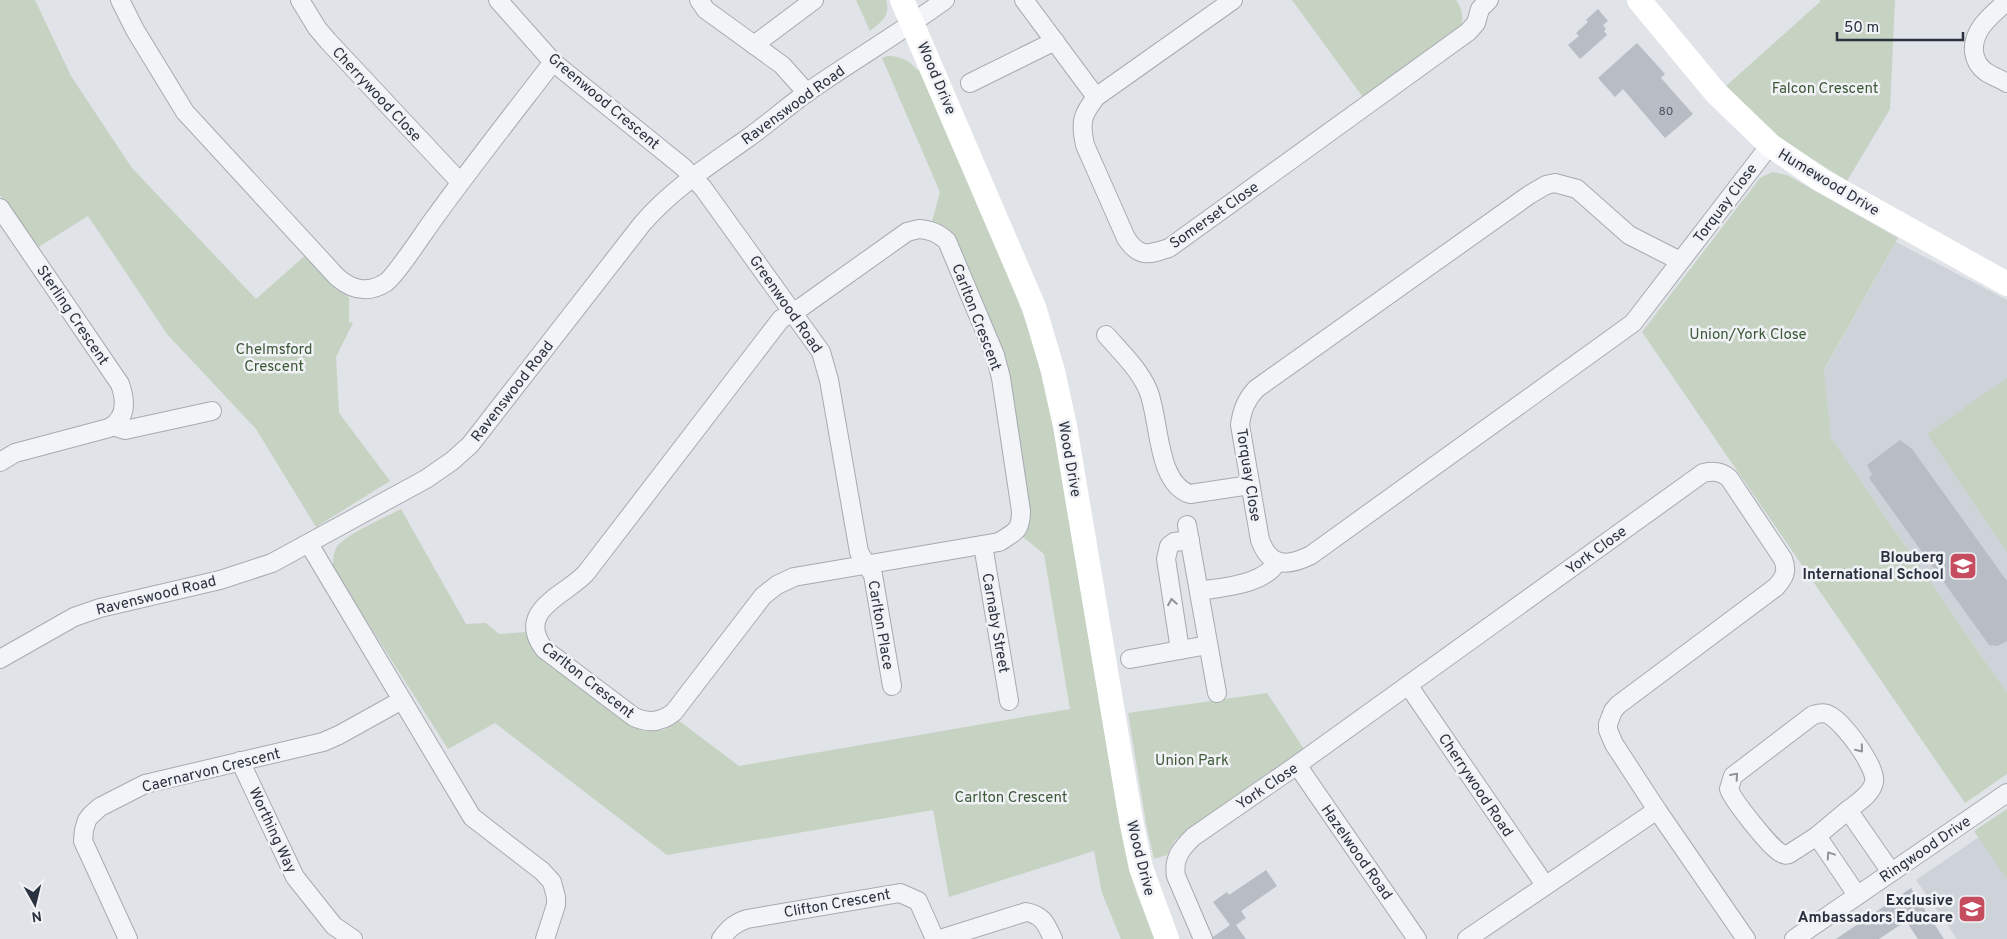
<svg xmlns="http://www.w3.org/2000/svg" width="2007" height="939" font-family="Overpass,sans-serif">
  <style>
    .built { fill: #ced3da }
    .green { fill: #c6d2c2 }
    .building { fill: #b8bdc5 }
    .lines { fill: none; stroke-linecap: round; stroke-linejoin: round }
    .street-casing { stroke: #a6aab2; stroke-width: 20 }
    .street { stroke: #f3f4f7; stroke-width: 18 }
    .secondary { stroke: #fff; stroke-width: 24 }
    .oneway { stroke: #8e929b }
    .labels { text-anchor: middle; stroke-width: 5; stroke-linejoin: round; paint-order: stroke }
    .number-label { font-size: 12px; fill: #4e5460 }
    .street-label { font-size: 15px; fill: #2a313f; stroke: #f0f2f6 }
    .park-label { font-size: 15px; fill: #3e5938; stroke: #f0f2f6 }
    .poi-label { font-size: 15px; font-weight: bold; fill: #2a313f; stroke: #f0f2f6; text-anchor: end }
  </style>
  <rect width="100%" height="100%" fill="#e0e3e8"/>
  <g class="built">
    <polygon points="1896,242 2007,300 2007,693 1831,438 1824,371"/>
    <polygon points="1979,837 2007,879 2007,939 1957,939 1916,880"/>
  </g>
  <g class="green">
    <polygon points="0,0 35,0 71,76 132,168 256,299 308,253 349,298 349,322 353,323 336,357 339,413 390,481 316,527 256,429 167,334 88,216 37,248 0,195"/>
    <path d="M856,0H886C891,16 881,22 870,31Z"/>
    <path d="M1292,0H1456C1462,9 1464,17 1461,27L1365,100Z"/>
    <polygon points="1820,0 1895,0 1890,109 1847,181 1778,137 1726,86 1820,2"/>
    <path d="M888,56C900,56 909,60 917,70L921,68L999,250L1034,344L1053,426L1129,865L1137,894L1155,939H1121L1102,893L1094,851L949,897L933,810L667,855L495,723L448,749L333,568C333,561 333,555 336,548C344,535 386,517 401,509L466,624L486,623L499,634L527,632L538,655L609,708L643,731L664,730L678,720L739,766L1070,709L1044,554L1017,532L1002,377L948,240L930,229L940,192L882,58Z"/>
    <polygon points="1772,172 1787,175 1898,238 1824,370 1831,438 2007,693 2007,774 1965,803 1642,332 1760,178"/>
    <polygon points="2007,378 2007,552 1927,434"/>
    <polygon points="1267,693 1304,749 1175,840 1167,855 1154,859 1146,823 1128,713"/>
    <polygon points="2007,809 2007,879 1974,831"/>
  </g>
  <g class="building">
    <polygon points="1598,9 1608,21 1603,25 1606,29 1604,31 1607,35 1580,59 1568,45 1579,36 1576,33 1588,22 1586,20"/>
    <polygon points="1637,43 1665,74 1661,78 1693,114 1665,138 1623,89 1615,97 1598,78"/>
    <polygon points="1900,440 1912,449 2007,581 2007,641 1997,646 1989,645 1869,478 1872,474 1867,465"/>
    <polygon points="1266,870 1277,886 1241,911 1246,918 1236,925 1246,939 1213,939 1213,937 1230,925 1213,902 1227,892 1229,895"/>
    <polygon points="1911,888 1944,939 1918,939 1906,921 1879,939 1836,939"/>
  </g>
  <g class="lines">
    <defs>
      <g id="street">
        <path d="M120,0L135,30L185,112L337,277C352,290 367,294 385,283C395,277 424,232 433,220C472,166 513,114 553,62"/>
        <polyline points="300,0 317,28 328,41 460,182"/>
        <polyline points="498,0 553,62 683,167 703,188 821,352 829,380 859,552 873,575 892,686"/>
        <polyline points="699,0 706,10 782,65 807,93"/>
        <polyline points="1024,0 1096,97"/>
        <path d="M1233,0L1096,97C1082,115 1080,122 1085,145L1126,238C1139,258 1148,255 1169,248L1468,32L1476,23L1480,9L1489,0"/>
        <path d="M2007,1C1992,15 1972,29 1974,52C1975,60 1979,67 1986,72C1992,76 2000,79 2007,83"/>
        <polyline points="754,45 814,0"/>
        <polyline points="970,83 1055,41"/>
        <path d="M0,208L120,384C126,401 127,419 109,428L15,453L0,462"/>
        <path d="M919,229C931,230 938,233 947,241L995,355L1001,378L1021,511C1021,531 1015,532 999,542L794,577L777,585L763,596L674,712C662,722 649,724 634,717L544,649C515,610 565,596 586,573L781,319L803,306L907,232Z"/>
        <path d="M1680,261L1629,235L1577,189L1555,183L1546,185L1529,195L1256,389C1246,400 1242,410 1240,425L1260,540C1270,567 1287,567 1311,555L1633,323L1770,145"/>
        <path d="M1106,335C1121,352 1139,369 1148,390C1160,418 1156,483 1190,494L1250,485"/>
        <polyline points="113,426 125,430 212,411"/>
        <polyline points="1187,525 1217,693"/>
        <polyline points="309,544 472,817 542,871 552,882 556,897 556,905 545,939"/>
        <polyline points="983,545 1009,701"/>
        <path d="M1199,591C1223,587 1264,585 1277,562"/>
        <polyline points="1180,650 1166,559 1169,546 1174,542 1190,540"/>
        <path d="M0,659L74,617L100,608L220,580L272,563L426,479L452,461L470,445L642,224C672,189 710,165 748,138C769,123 788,106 809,91C854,60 901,32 945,0"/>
        <polyline points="1130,659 1208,645"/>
        <polyline points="1408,685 1545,885"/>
        <polyline points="240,761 295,877 334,926 353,939"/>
        <polyline points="1297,765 1417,939"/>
        <polyline points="1817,836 1848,810"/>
        <path d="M1857,895L1817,836L1789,854C1785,855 1785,855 1781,853C1771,849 1732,799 1729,789L1733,776L1813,715C1820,713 1825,712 1831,716C1844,724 1877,767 1874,782C1872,794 1857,803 1848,810L1891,872"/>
        <polyline points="128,939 83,841 84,830 87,820 91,815 100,807 145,784 323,742 339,735 402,700"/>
        <path d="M721,939C729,928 735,923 747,919L900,893L918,901L935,939"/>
        <path d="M940,939L1026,912C1043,915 1046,924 1053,939"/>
        <path d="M1203,939L1176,876C1173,858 1181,849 1193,837L1297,765L1703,473C1713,471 1721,471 1729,478L1783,559C1788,572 1784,578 1776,587L1618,705L1613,711L1608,724V730L1614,744L1657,810L1746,939"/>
        <polyline points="1467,939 1657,810"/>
        <polyline points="1794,939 2007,793"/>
      </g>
    </defs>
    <use href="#street" class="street-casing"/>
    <use href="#street" class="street"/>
    <g class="secondary">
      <polyline points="902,0 1034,307 1053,371 1065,426 1131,820 1141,868 1167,939"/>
      <polyline points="1639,0 1716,93 1770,145 1821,180 2007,284"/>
    </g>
  </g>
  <defs><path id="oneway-chevron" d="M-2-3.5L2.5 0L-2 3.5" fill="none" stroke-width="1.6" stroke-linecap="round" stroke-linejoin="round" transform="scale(1.25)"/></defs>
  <g class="oneway">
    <use href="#oneway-chevron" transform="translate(1172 602) rotate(-99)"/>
    <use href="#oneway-chevron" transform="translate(1860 749) rotate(51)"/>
    <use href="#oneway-chevron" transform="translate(1735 776) rotate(-49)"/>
    <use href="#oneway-chevron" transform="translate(1830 855) rotate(-124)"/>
  </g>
  <defs>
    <symbol id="school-square" viewBox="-11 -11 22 22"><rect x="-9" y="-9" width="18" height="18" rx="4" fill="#c64d60" stroke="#f0f2f6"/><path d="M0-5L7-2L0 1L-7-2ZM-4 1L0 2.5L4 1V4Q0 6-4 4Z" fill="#fff"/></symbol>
  </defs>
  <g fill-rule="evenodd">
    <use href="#school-square" x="1947" y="550" width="32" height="32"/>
    <use href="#school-square" x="1956" y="893" width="32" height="32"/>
  </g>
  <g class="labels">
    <g class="number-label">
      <text x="1666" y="115">80</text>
    </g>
    <g class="street-label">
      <text transform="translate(937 78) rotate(67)" y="5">Wood Drive</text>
      <text transform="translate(377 94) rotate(47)" y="5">Cherrywood Close</text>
      <text transform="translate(604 101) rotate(40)" y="5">Greenwood Crescent</text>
      <text transform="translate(793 105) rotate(-36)" y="5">Ravenswood Road</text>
      <text transform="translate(1829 182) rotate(31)" y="5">Humewood Drive</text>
      <text transform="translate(1725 203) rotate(-53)" y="5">Torquay Close</text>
      <text transform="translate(1214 215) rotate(-35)" y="5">Somerset Close</text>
      <text transform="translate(786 304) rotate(55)" y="5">Greenwood Road</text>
      <text transform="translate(73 315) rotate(56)" y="5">Sterling Crescent</text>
      <text transform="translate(977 317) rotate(69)" y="5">Carlton Crescent</text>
      <text transform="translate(512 391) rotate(-52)" y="5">Ravenswood Road</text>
      <text transform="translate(1070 459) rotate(80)" y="5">Wood Drive</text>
      <text transform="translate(1249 475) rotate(81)" y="5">Torquay Close</text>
      <text transform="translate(1596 550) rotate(-36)" y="5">York Close</text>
      <text transform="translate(156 595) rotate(-14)" y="5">Ravenswood Road</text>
      <text transform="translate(996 623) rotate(80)" y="5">Carnaby Street</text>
      <text transform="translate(881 625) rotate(80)" y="5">Carlton Place</text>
      <text transform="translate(588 680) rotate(38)" y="5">Carlton Crescent</text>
      <text transform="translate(211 770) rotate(-14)" y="5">Caernarvon Crescent</text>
      <text transform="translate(1476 785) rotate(56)" y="5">Cherrywood Road</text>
      <text transform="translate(1267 786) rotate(-34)" y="5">York Close</text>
      <text transform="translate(273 830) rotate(65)" y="5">Worthing Way</text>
      <text transform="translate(1925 849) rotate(-34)" y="5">Ringwood Drive</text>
      <text transform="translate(1357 852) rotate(55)" y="5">Hazelwood Road</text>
      <text transform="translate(1141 858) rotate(76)" y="5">Wood Drive</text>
      <text transform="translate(837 903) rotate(-10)" y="5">Clifton Crescent</text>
    </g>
    <g class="park-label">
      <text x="1825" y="93">Falcon Crescent</text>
      <text x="1748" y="339">Union/York Close</text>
      <text x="274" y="354">Chelmsford<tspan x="274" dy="17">Crescent</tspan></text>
      <text x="1192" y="765">Union Park</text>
      <text x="1011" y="802">Carlton Crescent</text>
    </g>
    <g class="poi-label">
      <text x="1944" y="562">Blouberg<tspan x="1944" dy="17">International School</tspan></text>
      <text x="1953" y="905">Exclusive<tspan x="1953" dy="17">Ambassadors Educare</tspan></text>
    </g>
  </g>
  <g transform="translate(35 904) rotate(172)" stroke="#f0f2f6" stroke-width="4" paint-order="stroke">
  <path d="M0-4L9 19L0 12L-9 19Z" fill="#2a313f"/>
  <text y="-8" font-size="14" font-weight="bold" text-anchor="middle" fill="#2a313f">N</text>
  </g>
  <path d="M1837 32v8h126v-8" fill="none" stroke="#2a313f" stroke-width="2.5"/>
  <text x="1844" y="32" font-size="15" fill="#2a313f" stroke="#f0f2f6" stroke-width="4" paint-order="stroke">50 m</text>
</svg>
